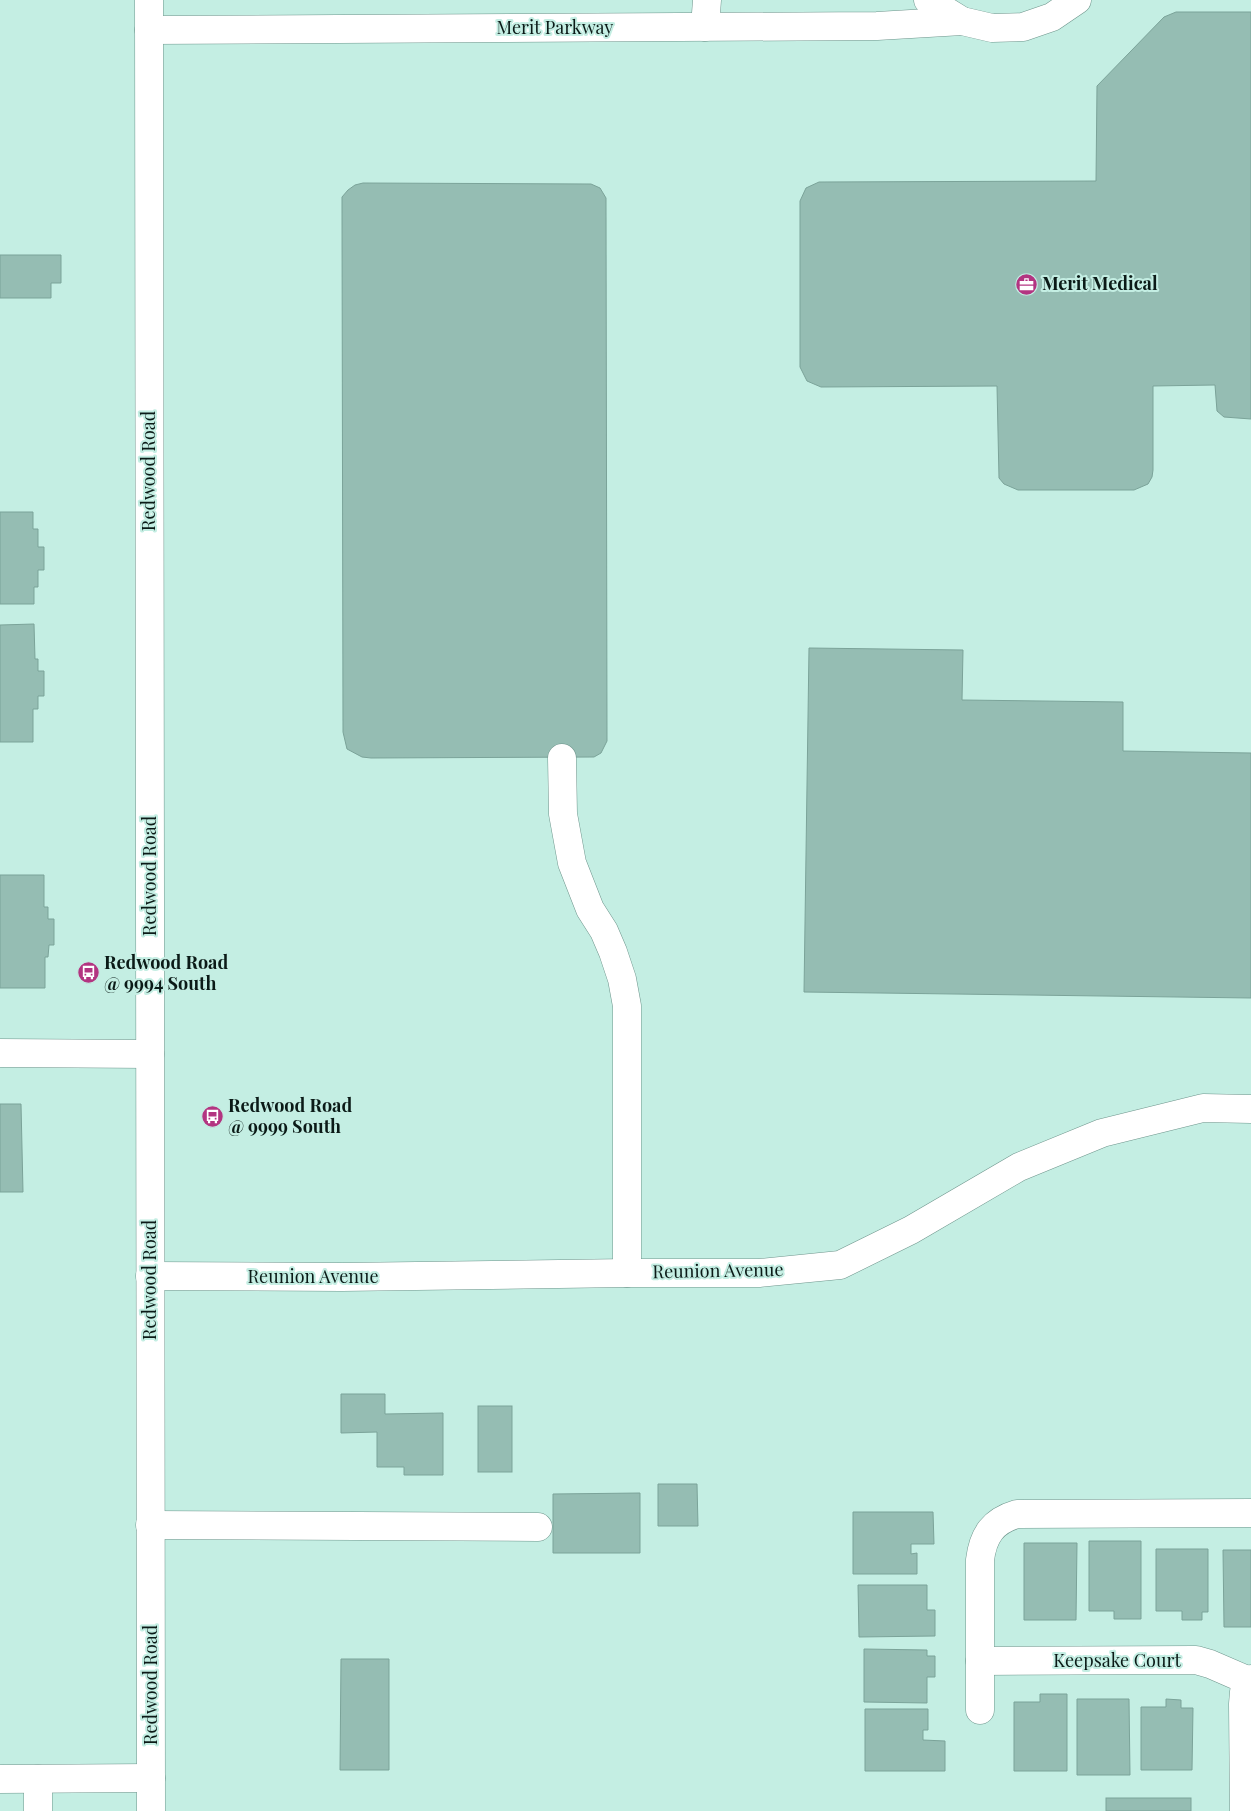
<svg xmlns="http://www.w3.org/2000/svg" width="1251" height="1811" font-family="'Playfair Display',serif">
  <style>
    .building { fill: #95bdb3; stroke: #7ba399 }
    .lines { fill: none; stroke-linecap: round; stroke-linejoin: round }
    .minor-casing { stroke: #6e958c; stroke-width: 29 }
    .major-casing { stroke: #6e958c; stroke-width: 29 }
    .minor { stroke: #fff; stroke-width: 28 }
    .major { stroke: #fff; stroke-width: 28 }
    .labels { text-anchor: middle; stroke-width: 4; stroke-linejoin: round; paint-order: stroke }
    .street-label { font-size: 18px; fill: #0b1a17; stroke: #c4eee3 }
    .poi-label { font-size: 18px; font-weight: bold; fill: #0b1a17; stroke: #c4eee3; text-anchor: start }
  </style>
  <rect width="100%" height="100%" fill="#c4eee3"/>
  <g class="building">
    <polygon points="1176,12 1251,12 1251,419 1224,417 1217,411 1215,385 1153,386 1153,470 1152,477 1148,484 1134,490 1018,490 1004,484 999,478 997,386 821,387 807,381 800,367 800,201 806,188 819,182 1096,181 1097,86 1164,17"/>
    <polygon points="363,183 591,184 600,188 606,198 607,741 601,753 594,757 371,758 362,757 347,749 343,732 342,208 342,197 348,190 355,185"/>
    <polygon points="0,255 61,255 61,283 51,283 51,298 0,298"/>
    <polygon points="0,512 33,512 33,529 38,529 38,547 44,547 44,570 38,570 38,587 34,587 34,604 0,604"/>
    <polygon points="34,624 35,659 38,659 38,671 44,671 44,696 38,696 38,709 33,709 33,742 0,742 0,625"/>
    <polygon points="809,648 963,650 962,700 1123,702 1123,751 1251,753 1251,998 804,992"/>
    <polygon points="0,875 44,875 44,907 48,907 48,919 54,919 54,945 49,945 48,957 45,957 45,988 0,988"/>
    <polygon points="0,1104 21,1104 23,1192 0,1192"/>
    <polygon points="341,1394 385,1394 385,1414 443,1413 443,1475 404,1475 404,1467 377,1467 377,1432 341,1433"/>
    <rect x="478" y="1406" width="34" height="66"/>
    <polygon points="658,1484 697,1484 698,1526 658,1526"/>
    <polygon points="640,1493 640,1553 553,1553 553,1494"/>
    <polygon points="853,1512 933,1512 934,1544 911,1544 911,1554 917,1553 917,1574 853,1574"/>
    <polygon points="1089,1541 1141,1541 1141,1619 1114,1619 1114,1611 1089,1611"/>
    <polygon points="1024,1543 1077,1543 1076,1620 1024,1620"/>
    <polygon points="1156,1549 1208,1549 1208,1612 1202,1612 1202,1620 1182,1620 1182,1611 1156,1611"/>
    <polygon points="1223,1550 1251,1550 1251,1627 1224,1627"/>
    <polygon points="858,1585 927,1585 927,1610 935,1610 935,1636 859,1637"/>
    <polygon points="864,1649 927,1650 927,1656 935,1656 935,1677 927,1677 927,1703 864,1702"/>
    <polygon points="341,1659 389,1659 389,1770 340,1770"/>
    <polygon points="1040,1694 1067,1694 1067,1771 1014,1771 1014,1702 1040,1702"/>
    <polygon points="1077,1699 1129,1699 1130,1775 1077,1775"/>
    <polygon points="1166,1699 1181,1700 1181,1708 1193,1708 1192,1770 1141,1770 1141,1707 1166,1707"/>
    <polygon points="865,1709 928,1709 928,1730 923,1730 923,1740 945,1741 945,1771 865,1771"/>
    <rect x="1106" y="1798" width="85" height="13"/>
  </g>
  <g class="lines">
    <defs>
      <g id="minor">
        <polyline points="928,0 962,21 992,28 1023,27 1052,17 1077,0"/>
        <polyline points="705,27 707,0"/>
        <polyline points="149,30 877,26 962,21"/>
        <polyline points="562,758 563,814 572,863 590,909 604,931 613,952 622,979 627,1006 627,1273"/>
        <polyline points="0,1053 150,1054"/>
        <polyline points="150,1276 342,1277 627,1273 759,1273 840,1265 911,1230 1019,1167 1102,1133 1203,1108 1251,1109"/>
        <polyline points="150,1525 538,1527"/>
        <polyline points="980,1661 1196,1660 1210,1664 1249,1681"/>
        <path d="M980,1710V1560C983,1535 993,1521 1017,1514L1251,1513"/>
        <polyline points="0,1779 151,1778"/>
        <polyline points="38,1779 38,1811"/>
        <polyline points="1244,1811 1243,1704 1244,1692 1251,1679"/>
      </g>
      <polyline id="major" points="149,0 151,1811"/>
    </defs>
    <use href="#minor" class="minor-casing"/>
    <use href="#major" class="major-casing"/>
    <use href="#minor" class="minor"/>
    <use href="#major" class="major"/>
  </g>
  <defs>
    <symbol id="office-disc" viewBox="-11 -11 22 22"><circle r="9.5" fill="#b33481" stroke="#c4eee3"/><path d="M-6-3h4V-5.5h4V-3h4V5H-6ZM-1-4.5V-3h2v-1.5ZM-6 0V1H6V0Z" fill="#fff"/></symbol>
    <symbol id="bus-disc" viewBox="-11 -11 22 22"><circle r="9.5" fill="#b33481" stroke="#c4eee3"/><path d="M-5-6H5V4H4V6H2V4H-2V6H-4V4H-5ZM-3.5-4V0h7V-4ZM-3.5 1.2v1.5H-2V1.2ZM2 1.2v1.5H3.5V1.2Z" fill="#fff"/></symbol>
  </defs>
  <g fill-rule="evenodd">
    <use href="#office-disc" x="1014" y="272" width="25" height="25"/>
    <use href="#bus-disc" x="76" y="960" width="25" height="25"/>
    <use href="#bus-disc" x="200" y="1104" width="25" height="25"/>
  </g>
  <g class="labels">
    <g class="street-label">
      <text x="555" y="34">Merit Parkway</text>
      <text transform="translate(149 471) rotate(-90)" y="6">Redwood Road</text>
      <text transform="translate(150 876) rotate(-90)" y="6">Redwood Road</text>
      <text transform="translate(718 1271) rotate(-1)" y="6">Reunion Avenue</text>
      <text x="313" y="1283">Reunion Avenue</text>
      <text transform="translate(150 1280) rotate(-90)" y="6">Redwood Road</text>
      <text x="1117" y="1667">Keepsake Court</text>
      <text transform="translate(151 1685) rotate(-90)" y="6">Redwood Road</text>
    </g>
    <g class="poi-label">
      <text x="1042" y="290">Merit Medical</text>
      <text x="104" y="969">Redwood Road<tspan x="104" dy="21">@ 9994 South</tspan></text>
      <text x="228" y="1112">Redwood Road<tspan x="228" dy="21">@ 9999 South</tspan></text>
    </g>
  </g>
</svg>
